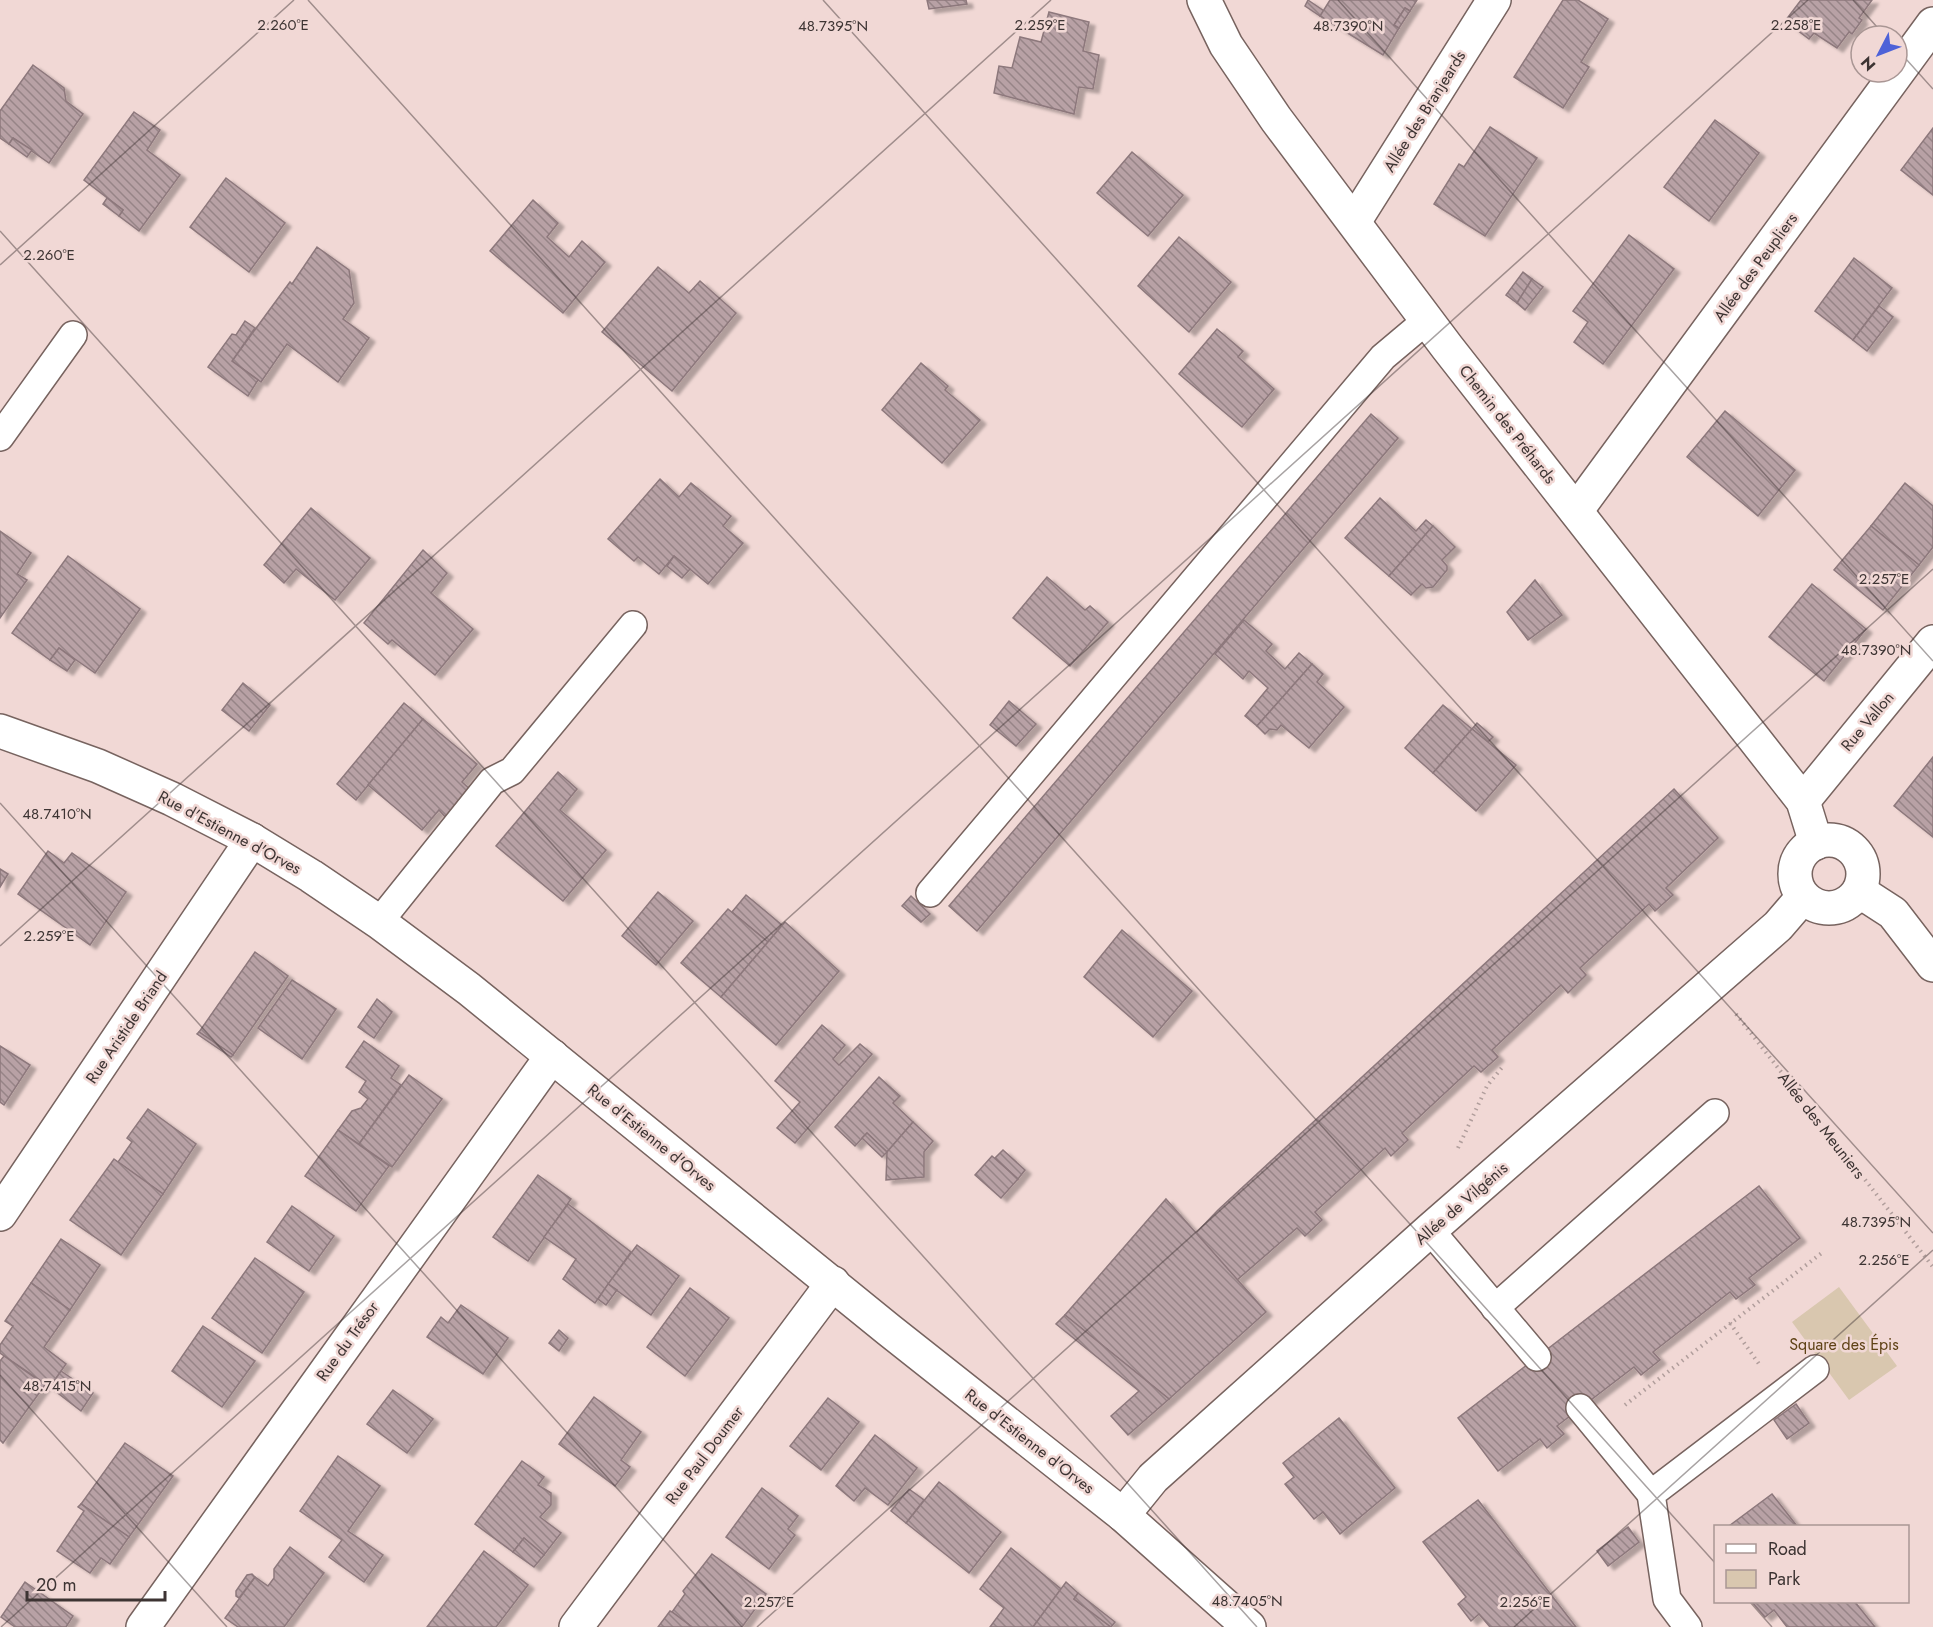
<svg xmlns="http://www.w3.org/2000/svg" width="1933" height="1627" font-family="Jost,sans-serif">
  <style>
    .park { fill: #d9c7af }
    .building { fill: url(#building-back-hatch); stroke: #8d787c; stroke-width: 1.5; filter: url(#shadow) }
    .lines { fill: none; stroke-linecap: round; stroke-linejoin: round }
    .service-casing { stroke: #77635f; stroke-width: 30 }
    .minor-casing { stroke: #77635f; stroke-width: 36 }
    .tertiary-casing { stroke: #77635f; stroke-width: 36 }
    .path { stroke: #b19e9c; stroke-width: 4; stroke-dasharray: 1.5 4.5; stroke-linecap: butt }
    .service { stroke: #fff; stroke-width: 27 }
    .minor { stroke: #fff; stroke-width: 33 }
    .tertiary { stroke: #fff; stroke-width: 33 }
    .ticks { fill: none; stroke: #3d3433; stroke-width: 1.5; stroke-opacity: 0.45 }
    .labels { text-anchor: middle; stroke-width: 5; stroke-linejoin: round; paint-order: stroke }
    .street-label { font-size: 16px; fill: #3d3433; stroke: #f1d8d5 }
    .park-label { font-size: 16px; fill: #5f4216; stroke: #f1d8d5 }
    .ticks-label { font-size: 15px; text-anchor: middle; fill: #3d3433; stroke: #f1d8d5; stroke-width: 5; stroke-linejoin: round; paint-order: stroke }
  </style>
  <defs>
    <pattern id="building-back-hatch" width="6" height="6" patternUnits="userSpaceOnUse" patternTransform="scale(1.5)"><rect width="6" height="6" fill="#b8a1a5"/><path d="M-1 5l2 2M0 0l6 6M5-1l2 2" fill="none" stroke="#978487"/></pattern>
    <filter id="shadow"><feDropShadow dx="6" dy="4" stdDeviation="1.5" flood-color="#0004"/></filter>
  </defs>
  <rect width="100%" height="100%" fill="#f1d8d5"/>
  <polygon class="park" points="1839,1287 1897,1366 1849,1400 1792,1322"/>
  <g class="building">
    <polygon points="927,0 966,0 967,4 929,9"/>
    <polygon points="1308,0 1324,11 1320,16 1305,6"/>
    <polygon points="1330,0 1417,0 1410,11 1405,8 1394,25 1399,28 1383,55 1320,16"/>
    <polygon points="1563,0 1578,0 1608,19 1581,62 1589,67 1563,108 1514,77"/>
    <polygon points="1801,0 1872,0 1859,18 1862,20 1852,34 1849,32 1837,48 1814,33 1809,39 1785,21"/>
    <polygon points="1405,8 1410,11 1399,28 1394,25"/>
    <polygon points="1049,12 1089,22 1083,51 1099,55 1093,89 1079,87 1074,114 994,93 999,66 1012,68 1020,37 1041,42"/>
    <polygon points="33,65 64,88 66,101 83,114 49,163 13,138 9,144 0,138 0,111"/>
    <polygon points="134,112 160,130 147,150 180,175 139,231 119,216 123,210 84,180"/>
    <polygon points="1715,120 1759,153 1709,221 1664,187"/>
    <polygon points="1490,127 1537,158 1485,236 1434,204 1459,164 1464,167"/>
    <polygon points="1933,128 1933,195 1901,170"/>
    <polygon points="13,138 32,150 27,157 9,144"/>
    <polygon points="1132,152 1183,195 1148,236 1097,193"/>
    <polygon points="226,178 285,223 249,272 190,227"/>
    <polygon points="107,198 123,210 119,216 103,204"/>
    <polygon points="533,200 558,223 547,237 569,257 582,241 605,262 563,313 490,251"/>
    <polygon points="1629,235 1674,269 1603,364 1574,342 1588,322 1573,311"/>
    <polygon points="1179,237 1231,282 1189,332 1138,286"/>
    <polygon points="317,247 349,270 354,303 343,319 369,338 338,382 287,344 261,382 232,361 290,282 292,284"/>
    <polygon points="1854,258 1892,288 1853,340 1815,311"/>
    <polygon points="658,267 689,293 700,281 736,313 672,391 602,332"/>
    <polygon points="1523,272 1532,279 1517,303 1506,295"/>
    <polygon points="1532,279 1543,287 1525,310 1517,303"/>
    <polygon points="1879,306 1893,317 1867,351 1853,340"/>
    <polygon points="245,321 255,328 232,361 258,380 248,396 208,367 232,334 236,335"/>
    <polygon points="1217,329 1243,351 1238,357 1274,389 1242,427 1179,374"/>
    <polygon points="921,363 948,386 945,390 980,420 942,463 882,410"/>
    <polygon points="1725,411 1795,470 1758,516 1687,457"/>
    <polygon points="1371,414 1398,438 977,931 949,906"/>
    <polygon points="660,479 679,497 691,483 731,516 723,526 743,543 708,584 674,556 659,574 638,557 634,561 608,539"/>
    <polygon points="1905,483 1933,506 1933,547 1919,565 1871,526"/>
    <polygon points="1380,498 1416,531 1426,520 1433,526 1389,576 1345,538"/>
    <polygon points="311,508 370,558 335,600 296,569 284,583 264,565"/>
    <polygon points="1433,526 1455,547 1442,560 1447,566 1447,570 1433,587 1426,588 1422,584 1411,595 1389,576"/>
    <polygon points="1871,526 1919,565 1883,610 1834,570"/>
    <polygon points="0,531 31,553 17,574 27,580 0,618"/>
    <polygon points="423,550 447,573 431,593 473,629 435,675 392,640 388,644 364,623"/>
    <polygon points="68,556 140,609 95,673 59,648 50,660 12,633"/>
    <polygon points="674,556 690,569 682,578 667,566"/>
    <polygon points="1047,577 1085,610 1090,606 1108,622 1070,666 1013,618"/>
    <polygon points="1535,580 1562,615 1528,640 1507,612"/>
    <polygon points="1812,584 1866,629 1824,681 1769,637"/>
    <polygon points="1244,620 1272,644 1266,651 1285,669 1299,653 1312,664 1257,726 1245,716 1268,688 1249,671 1243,679 1215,654"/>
    <polygon points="59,648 75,660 67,671 50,660"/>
    <polygon points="1312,664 1323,674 1317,682 1344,707 1309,748 1281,725 1277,730 1270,729 1265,734 1257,726"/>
    <polygon points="243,683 270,705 249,731 222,710"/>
    <polygon points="1009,701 1036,724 1016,746 990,725"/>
    <polygon points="404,703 423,719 356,800 337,784"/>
    <polygon points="1443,705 1472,729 1433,773 1405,748"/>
    <polygon points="423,719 477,764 462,782 472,791 448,820 439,810 422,830 368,785"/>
    <polygon points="1477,723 1493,737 1488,742 1472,729"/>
    <polygon points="1472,729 1516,765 1476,811 1433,773"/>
    <polygon points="1933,757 1933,837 1894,806"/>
    <polygon points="558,772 577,789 560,810 606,850 563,901 496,846"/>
    <polygon points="1674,789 1718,838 1666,888 1673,895 1655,911 1649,904 1580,968 1586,975 1568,993 1561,985 1492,1050 1498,1057 1481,1072 1474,1066 1402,1133 1408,1140 1391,1156 1385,1148 1315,1212 1322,1220 1305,1236 1297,1228 1237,1280 1196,1233 1218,1210"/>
    <polygon points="48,851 64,863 72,853 126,892 90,945 18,894"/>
    <polygon points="0,869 8,874 0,887"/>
    <polygon points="658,892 693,921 656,965 622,936"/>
    <polygon points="746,895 782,925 768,942 732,912"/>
    <polygon points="911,896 930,914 921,922 902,906"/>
    <polygon points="728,909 768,942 721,997 681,963"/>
    <polygon points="785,922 839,971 776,1045 721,997"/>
    <polygon points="1122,930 1192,991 1153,1037 1084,977"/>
    <polygon points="255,952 288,976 233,1055 199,1032"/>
    <polygon points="292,980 336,1009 302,1059 258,1028"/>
    <polygon points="377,999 392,1012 374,1038 358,1027"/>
    <polygon points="822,1025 845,1045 833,1059 839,1065 860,1044 872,1054 795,1143 777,1128 800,1102 775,1081"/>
    <polygon points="199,1032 233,1055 231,1057 197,1034"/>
    <polygon points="364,1041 399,1066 391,1078 401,1085 359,1144 338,1130 352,1111 361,1108 368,1099 359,1092 366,1081 346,1067"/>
    <polygon points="0,1046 30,1065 4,1105 0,1102"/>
    <polygon points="409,1075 442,1099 392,1167 359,1144"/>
    <polygon points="879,1077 900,1096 893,1103 913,1122 887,1152 867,1133 855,1146 835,1127"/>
    <polygon points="148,1109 196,1144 163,1194 118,1162 132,1142 127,1138"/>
    <polygon points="913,1122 933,1141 924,1152 924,1177 886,1180 887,1152"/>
    <polygon points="338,1130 389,1166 356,1211 305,1176"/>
    <polygon points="867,1133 887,1152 882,1157 862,1138"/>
    <polygon points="1003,1150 1025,1170 1018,1179 995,1158"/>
    <polygon points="992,1156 1018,1179 1001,1198 975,1175"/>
    <polygon points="114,1159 163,1194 121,1255 70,1220"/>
    <polygon points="538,1175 571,1199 528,1261 493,1237"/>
    <polygon points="1759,1186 1800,1238 1749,1278 1755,1285 1736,1299 1730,1292 1653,1352 1660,1360 1641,1375 1634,1367 1557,1426 1564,1434 1547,1448 1540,1439 1498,1471 1458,1418"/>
    <polygon points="1166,1199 1266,1312 1169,1399 1065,1315"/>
    <polygon points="568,1204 631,1252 595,1303 563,1279 576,1259 544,1237"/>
    <polygon points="292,1206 334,1236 309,1271 267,1242"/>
    <polygon points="61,1239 100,1265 70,1310 31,1283"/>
    <polygon points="637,1245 679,1276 651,1315 608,1284"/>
    <polygon points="255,1258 304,1292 262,1353 212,1318"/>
    <polygon points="31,1283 70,1310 44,1347 66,1364 50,1387 0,1353 0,1345 13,1326 5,1321"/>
    <polygon points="608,1284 617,1290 606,1305 598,1299"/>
    <polygon points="690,1288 729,1318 685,1376 647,1347"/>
    <polygon points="461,1305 508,1338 483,1374 427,1337 441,1317 448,1323"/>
    <polygon points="1065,1315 1169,1399 1128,1435 1111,1416 1139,1391 1056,1324"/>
    <polygon points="203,1326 255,1361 222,1407 172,1371"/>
    <polygon points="559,1330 568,1338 559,1351 549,1343"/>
    <polygon points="4,1356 45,1385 3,1443 0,1440 0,1361"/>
    <polygon points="61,1371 93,1393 81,1411 50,1387"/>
    <polygon points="393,1390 433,1419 407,1453 367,1424"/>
    <polygon points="594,1397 641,1432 621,1460 630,1467 615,1486 559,1444"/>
    <polygon points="828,1398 859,1422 821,1470 790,1446"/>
    <polygon points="1796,1404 1809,1423 1787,1439 1774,1420"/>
    <polygon points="1339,1418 1395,1488 1340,1534 1323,1512 1314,1519 1285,1484 1294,1477 1283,1463"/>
    <polygon points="875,1435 917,1468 888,1505 865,1488 854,1501 836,1486"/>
    <polygon points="125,1443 173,1476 129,1537 81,1504"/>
    <polygon points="338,1456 380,1486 348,1531 383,1555 364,1582 329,1557 342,1540 300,1511"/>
    <polygon points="522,1461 544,1477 538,1485 551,1493 551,1505 540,1517 561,1533 544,1555 524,1538 513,1552 475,1524"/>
    <polygon points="939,1482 1001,1532 969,1573 906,1523"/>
    <polygon points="762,1488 798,1516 788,1529 795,1535 769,1569 726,1537"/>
    <polygon points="909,1489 924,1500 906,1523 891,1511"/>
    <polygon points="1772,1494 1797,1526 1729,1526"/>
    <polygon points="1478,1500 1576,1627 1490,1627 1479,1614 1471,1621 1458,1604 1466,1597 1423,1542"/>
    <polygon points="81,1504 129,1537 110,1564 101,1558 90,1573 57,1551 84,1511 78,1507"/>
    <polygon points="1628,1527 1639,1542 1608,1566 1597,1551"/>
    <polygon points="524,1538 544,1555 534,1567 513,1552"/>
    <polygon points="290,1547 324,1573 284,1627 238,1627 225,1618 255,1577 268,1586 274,1578 274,1569"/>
    <polygon points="1011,1548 1061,1589 1033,1627 990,1627 1004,1608 980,1589"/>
    <polygon points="484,1551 528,1585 496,1627 427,1627"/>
    <polygon points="712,1554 766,1594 742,1627 692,1627 672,1612 685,1594 683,1591"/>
    <polygon points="252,1574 255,1577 239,1598 236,1596 236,1591 247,1575"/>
    <polygon points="25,1582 73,1616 66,1627 15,1627 1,1617"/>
    <polygon points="1066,1582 1078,1593 1074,1599 1111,1627 1033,1627"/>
    <polygon points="1078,1593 1115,1622 1111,1627 1074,1599"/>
    <polygon points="1752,1602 1855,1602 1875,1627 1787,1627 1774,1610 1765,1617"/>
    <polygon points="670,1611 672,1612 692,1627 658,1627"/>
  </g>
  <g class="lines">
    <defs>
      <g id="service">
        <polyline points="0,437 73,335"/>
        <polyline points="930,893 1383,357 1427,320"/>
        <polyline points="379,922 492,781 512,771 633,625"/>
        <polyline points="1430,1230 1537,1357"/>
        <polyline points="1495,1308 1715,1113"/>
        <polyline points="1580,1408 1651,1494"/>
        <polyline points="1688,1627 1667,1599 1651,1494 1815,1369"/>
      </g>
      <g id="minor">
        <polyline points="1204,0 1226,45 1276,119 1447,347 1803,801 1816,843"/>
        <polyline points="1354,222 1494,0"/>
        <polyline points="1576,511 1933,24"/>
        <polyline points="1803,801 1933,642"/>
        <circle cx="1829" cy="874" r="34"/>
        <polyline points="1859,891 1893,913 1933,965"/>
        <polyline points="0,1214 252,840"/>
        <polyline points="1123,1515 1153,1478 1430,1230 1778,926 1803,897"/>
        <polyline points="143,1627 552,1056"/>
        <polyline points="576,1627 833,1283"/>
      </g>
      <polyline id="tertiary" points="0,731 98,766 172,799 252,840 311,876 379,922 469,989 889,1330 1123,1515 1249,1627"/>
    </defs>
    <use href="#service" class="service-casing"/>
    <use href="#minor" class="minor-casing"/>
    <use href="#tertiary" class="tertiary-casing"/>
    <g class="path">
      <polyline points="1736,1014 1933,1267"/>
      <polyline points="1458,1148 1487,1086 1504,1065"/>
      <polyline points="1730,1323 1759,1364"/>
      <polyline points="1625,1405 1823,1252"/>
    </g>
    <use href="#service" class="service"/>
    <use href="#minor" class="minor"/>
    <use href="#tertiary" class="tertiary"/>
  </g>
  <path class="ticks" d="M308,0L1716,1564M823,0L1933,1233M1338,0L1933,661M1853,0L1885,36M1897,49L1933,89M0,231L1257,1627M0,265L294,0M0,803L742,1627M0,946L1051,0M0,1375L227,1627M1750,1602L1772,1627M1,1627L1808,0M757,1627L1933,569M1514,1627L1933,1250"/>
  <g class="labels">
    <g class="street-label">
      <text transform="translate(1424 111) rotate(-58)" y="6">Allée des Branjeards</text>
      <text transform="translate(1755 267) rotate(-54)" y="6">Allée des Peupliers</text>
      <text transform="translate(1508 424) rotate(52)" y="6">Chemin des Préhards</text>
      <text transform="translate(1867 721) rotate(-50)" y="6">Rue Vallon</text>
      <text transform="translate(230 832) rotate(28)" y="6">Rue d'Estienne d'Orves</text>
      <text transform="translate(126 1027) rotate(-56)" y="6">Rue Aristide Briand</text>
      <text transform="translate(1822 1125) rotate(52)" y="6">Allée des Meuniers</text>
      <text transform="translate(652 1137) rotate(39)" y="6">Rue d'Estienne d'Orves</text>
      <text transform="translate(1461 1203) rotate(-41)" y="6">Allée de Vilgénis</text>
      <text transform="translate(347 1341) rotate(-54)" y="6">Rue du Trésor</text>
      <text transform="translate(1030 1441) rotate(38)" y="6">Rue d'Estienne d'Orves</text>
      <text transform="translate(704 1455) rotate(-53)" y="6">Rue Paul Doumer</text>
    </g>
    <g class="park-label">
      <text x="1844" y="1350">Square des Épis</text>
    </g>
  </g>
  <g class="ticks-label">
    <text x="283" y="30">2.260°E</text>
    <text x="1040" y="30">2.259°E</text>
    <text x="1796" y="30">2.258°E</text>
    <text x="833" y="31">48.7395°N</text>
    <text x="1348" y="31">48.7390°N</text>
    <text x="49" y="260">2.260°E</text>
    <text x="1884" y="584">2.257°E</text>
    <text x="1876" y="655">48.7390°N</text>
    <text x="57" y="819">48.7410°N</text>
    <text x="49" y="941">2.259°E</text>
    <text x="1876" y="1227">48.7395°N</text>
    <text x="1884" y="1265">2.256°E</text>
    <text x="57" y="1391">48.7415°N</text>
    <text x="1247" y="1606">48.7405°N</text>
    <text x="769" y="1607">2.257°E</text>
    <text x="1525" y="1607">2.256°E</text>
  </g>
  <rect x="1714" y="1525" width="195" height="78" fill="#f1d8d5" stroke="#a99694" stroke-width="1.5"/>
  <rect x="1726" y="1544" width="30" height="9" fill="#ffffff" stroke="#a99694" stroke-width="1.5"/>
  <text x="1768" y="1555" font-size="18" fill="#3d3433">Road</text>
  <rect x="1726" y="1570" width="30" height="18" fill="#d9c7af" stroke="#a99694" stroke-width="1.5"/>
  <text x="1768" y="1585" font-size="18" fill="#3d3433">Park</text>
  <g transform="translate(1879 54) rotate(228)"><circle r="28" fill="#f1d8d5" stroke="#a99694" stroke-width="1.5"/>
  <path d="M0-4.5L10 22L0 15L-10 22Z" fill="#4e62d8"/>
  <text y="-9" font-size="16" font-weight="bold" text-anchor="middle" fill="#3d3433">N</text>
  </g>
  <path d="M27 1591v9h138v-9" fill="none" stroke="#3d3433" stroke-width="3"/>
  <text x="36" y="1591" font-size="18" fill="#3d3433" stroke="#f1d8d5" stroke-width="4.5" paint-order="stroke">20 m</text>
</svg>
